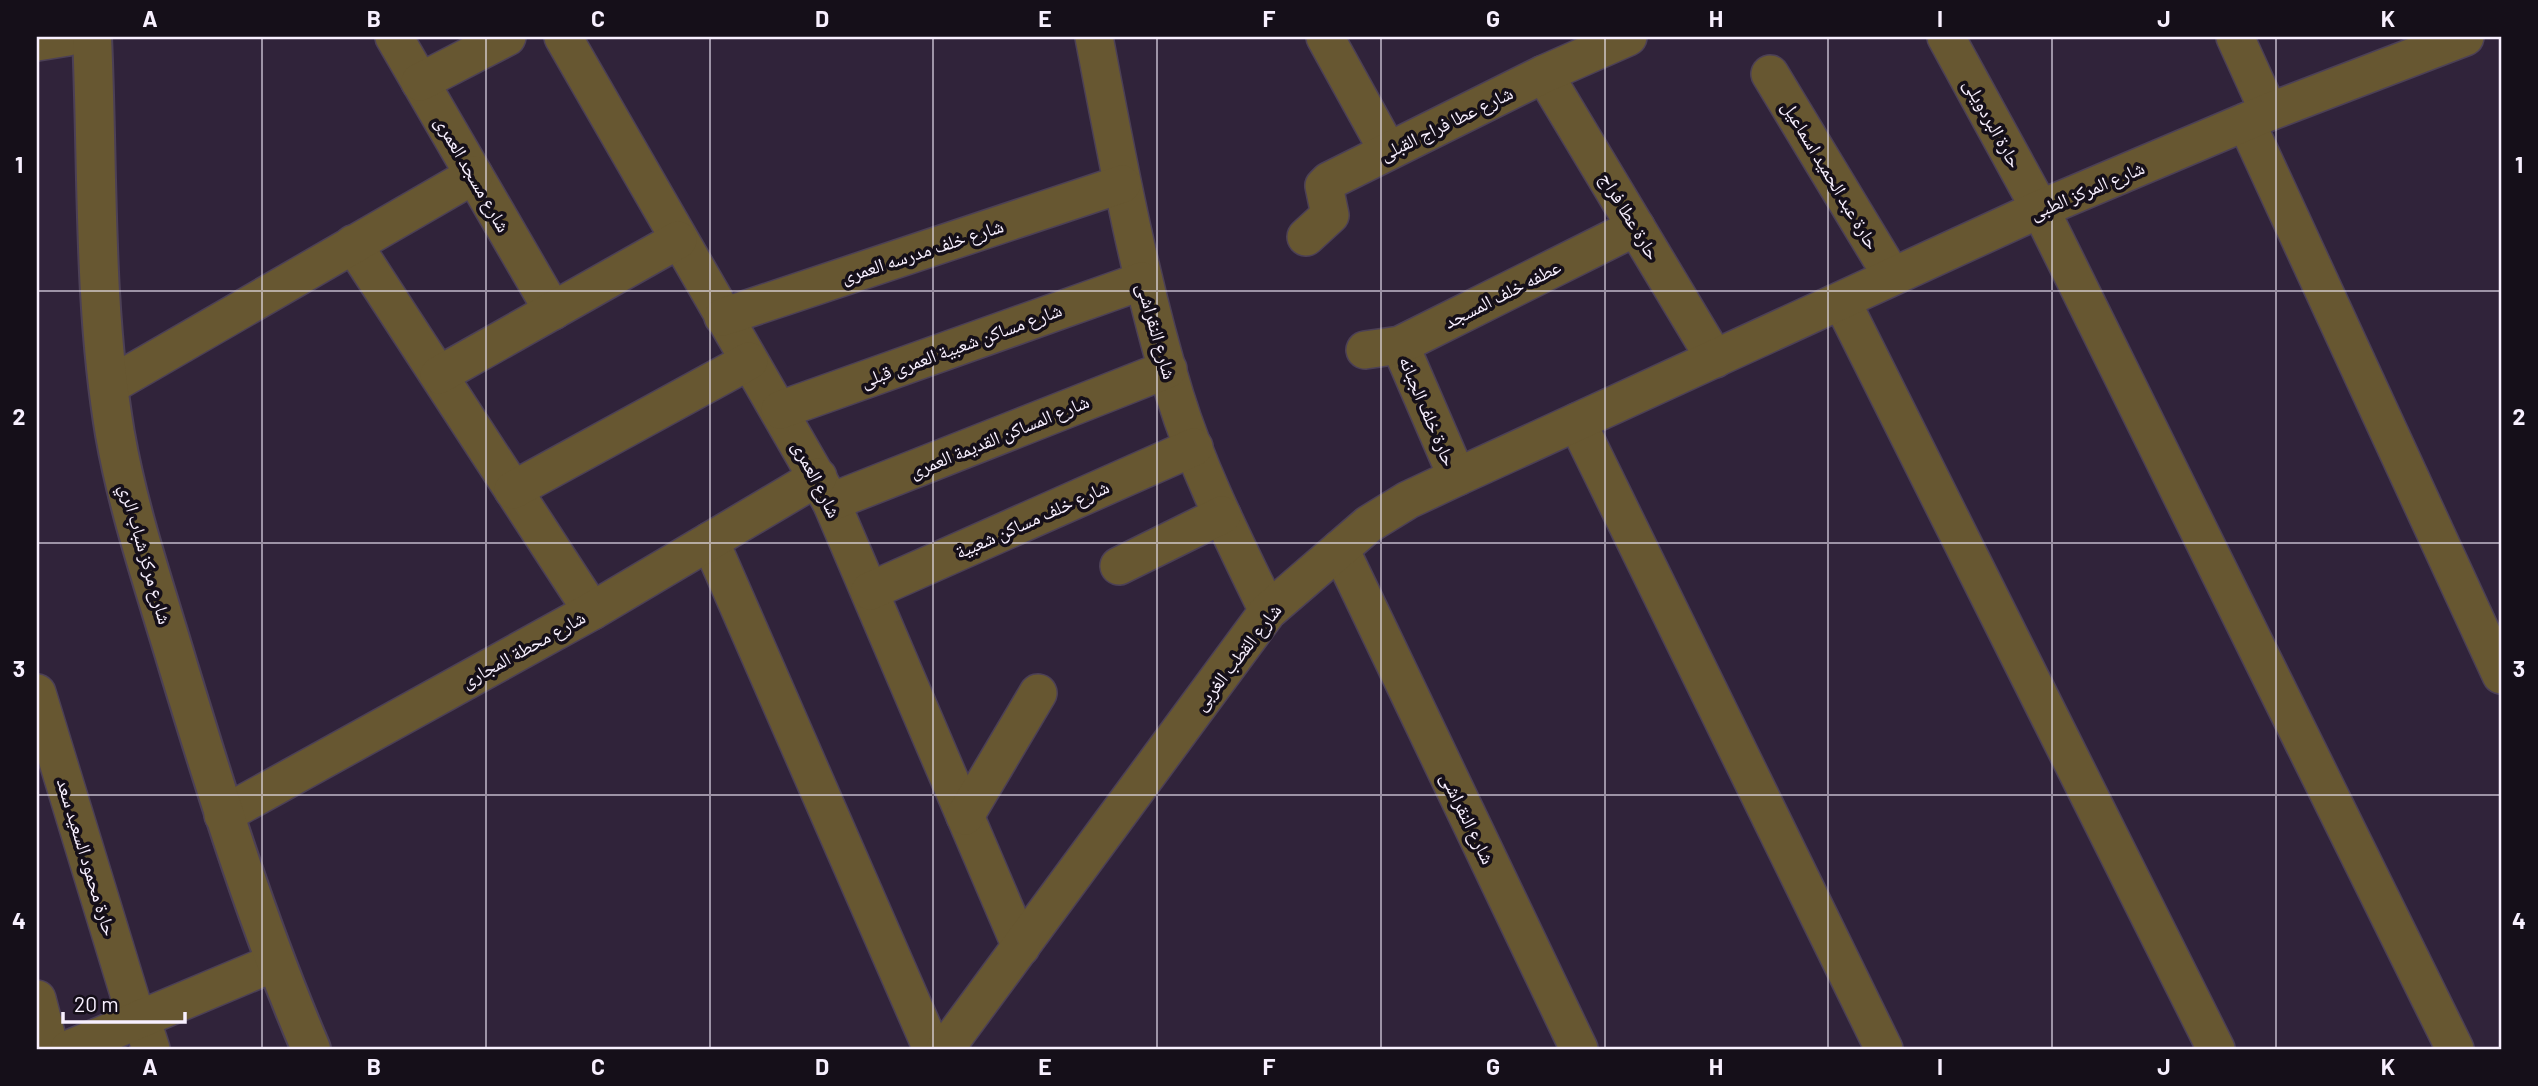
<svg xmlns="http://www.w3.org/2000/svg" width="2538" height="1086" font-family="Barlow,'Noto Naskh Arabic',sans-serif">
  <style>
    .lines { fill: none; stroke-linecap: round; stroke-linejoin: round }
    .minor-casing { stroke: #4c4056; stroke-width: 40 }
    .tertiary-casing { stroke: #4c4056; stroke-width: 42 }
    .minor { stroke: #675731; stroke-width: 37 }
    .tertiary { stroke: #675731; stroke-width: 38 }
    .grid { fill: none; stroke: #f8f0ff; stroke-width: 2; stroke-opacity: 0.55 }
    .labels { text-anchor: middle; stroke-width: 7; stroke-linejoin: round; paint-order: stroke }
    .street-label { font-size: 19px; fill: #f8f0ff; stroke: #150f19 }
    .neatline { fill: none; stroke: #f8f0ff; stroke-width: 2.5 }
    .grid-label { font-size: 23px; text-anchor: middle; font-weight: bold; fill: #f8f0ff }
  </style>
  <rect width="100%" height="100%" fill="#30233a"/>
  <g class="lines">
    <defs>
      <g id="minor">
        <polyline points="394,37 553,311"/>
        <polyline points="563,37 831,502 1021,947"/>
        <path d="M1094,37C1117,158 1139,278 1175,396C1198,470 1234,541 1268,611"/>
        <polyline points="1325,37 1388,151"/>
        <polyline points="1946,37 2040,209 2455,1049"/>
        <polyline points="2235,37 2269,112"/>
        <polyline points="37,42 68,37"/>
        <polyline points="1544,74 1715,359"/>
        <polyline points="1770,74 1892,276"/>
        <polyline points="420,82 507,37"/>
        <polyline points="2246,122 2501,675"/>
        <polyline points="1306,237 1330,215 1324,186 1329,181 1544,74 1628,37"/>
        <polyline points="353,244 592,611"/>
        <polyline points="1842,302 2216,1049"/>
        <polyline points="723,317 1122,184"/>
        <polyline points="1400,345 1457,477"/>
        <polyline points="1365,350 1400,345 1636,227"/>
        <polyline points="439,375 678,240"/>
        <polyline points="109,386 474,175"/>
        <polyline points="780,410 1142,281"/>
        <polyline points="1577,422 1884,1049"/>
        <polyline points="513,490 749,361"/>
        <polyline points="831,502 1168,369"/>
        <polyline points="710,541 932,1049"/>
        <polyline points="1340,549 1579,1049"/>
        <polyline points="1119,566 1222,515"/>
        <polyline points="870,591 1194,447"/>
        <polyline points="37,693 137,1020"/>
        <polyline points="223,815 592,611 818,477"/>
        <polyline points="965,816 1038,693"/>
        <polyline points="37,999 50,1049"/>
        <polyline points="141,1018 151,1049"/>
        <polyline points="69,1049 276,962"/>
        <polyline points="945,1049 1268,611 1369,524 1408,500 1457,477 2040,209 2269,112 2465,37"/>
      </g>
      <path id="tertiary" d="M92,37C98,168 93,303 115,434C129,514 156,591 179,669C218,797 258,925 311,1049"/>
    </defs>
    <use href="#minor" class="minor-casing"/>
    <use href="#tertiary" class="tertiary-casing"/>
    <use href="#minor" class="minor"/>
    <use href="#tertiary" class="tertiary"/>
  </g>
  <path class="grid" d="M262,37V1049M486,37V1049M710,37V1049M933,37V1049M1157,37V1049M1381,37V1049M1605,37V1049M1828,37V1049M2052,37V1049M2276,37V1049M37,291H2501M37,543H2501M37,795H2501"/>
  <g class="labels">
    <g class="street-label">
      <text transform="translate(1446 123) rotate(-26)" y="7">شارع عطا فراج القبلى</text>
      <text transform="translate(1993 123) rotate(61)" y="7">حارة البردويلى</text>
      <text transform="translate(473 174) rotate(60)" y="7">شارع مسجد العمرى</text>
      <text transform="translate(1831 175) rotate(59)" y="7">حارة عبد الحميد اسماعيل</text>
      <text transform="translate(2087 190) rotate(-23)" y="7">شارع المركز الطبى</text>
      <text transform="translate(1630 216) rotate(59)" y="7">حارة عطا فراج</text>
      <text transform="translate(922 251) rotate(-18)" y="7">شارع خلف مدرسه العمرى</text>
      <text transform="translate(1502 294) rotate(-27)" y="7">عطفه خلف المسجد</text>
      <text transform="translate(1157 331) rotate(74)" y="7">شارع النقراشى</text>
      <text transform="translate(961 345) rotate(-20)" y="7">شارع مساكن شعبية العمرى قبلى</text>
      <text transform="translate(1428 411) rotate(67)" y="7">حارة خلف الجبانه</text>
      <text transform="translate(999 436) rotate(-22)" y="7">شارع المساكن القديمة العمرى</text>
      <text transform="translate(817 479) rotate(63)" y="7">شارع العمرى</text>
      <text transform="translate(1032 519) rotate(-24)" y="7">شارع خلف مساكن شعبية</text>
      <text transform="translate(146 554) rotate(74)" y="7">شارع مركز شباب الري</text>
      <text transform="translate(523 649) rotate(-29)" y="7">شارع محطة المجارى</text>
      <text transform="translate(1237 657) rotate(-52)" y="7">شارع القطب الغربى</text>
      <text transform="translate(1468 818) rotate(64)" y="7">شارع النقراشى</text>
      <text transform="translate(87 857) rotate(73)" y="7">حارة محمود السعيد سعد</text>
    </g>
  </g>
  <rect width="2538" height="1086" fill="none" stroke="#150f19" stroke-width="77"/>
  <path d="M63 1012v10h122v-10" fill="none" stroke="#f8f0ff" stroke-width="3.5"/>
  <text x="74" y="1012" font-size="21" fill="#f8f0ff" stroke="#150f19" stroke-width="5" paint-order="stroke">20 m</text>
  <rect x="38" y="38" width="2462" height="1010" class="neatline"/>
  <g class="grid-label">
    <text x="150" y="27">A</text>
    <text x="374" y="27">B</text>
    <text x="598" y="27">C</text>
    <text x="822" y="27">D</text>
    <text x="1045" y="27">E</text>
    <text x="1269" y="27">F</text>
    <text x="1493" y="27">G</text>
    <text x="1716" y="27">H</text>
    <text x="1940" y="27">I</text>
    <text x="2164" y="27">J</text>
    <text x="2388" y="27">K</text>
    <text x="19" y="173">1</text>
    <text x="2519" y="173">1</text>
    <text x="19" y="425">2</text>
    <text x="2519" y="425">2</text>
    <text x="19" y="677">3</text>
    <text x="2519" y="677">3</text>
    <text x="19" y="929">4</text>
    <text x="2519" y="929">4</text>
    <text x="150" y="1075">A</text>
    <text x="374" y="1075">B</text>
    <text x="598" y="1075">C</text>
    <text x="822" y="1075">D</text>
    <text x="1045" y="1075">E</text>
    <text x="1269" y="1075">F</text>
    <text x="1493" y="1075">G</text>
    <text x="1716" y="1075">H</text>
    <text x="1940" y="1075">I</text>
    <text x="2164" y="1075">J</text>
    <text x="2388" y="1075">K</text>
  </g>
</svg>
